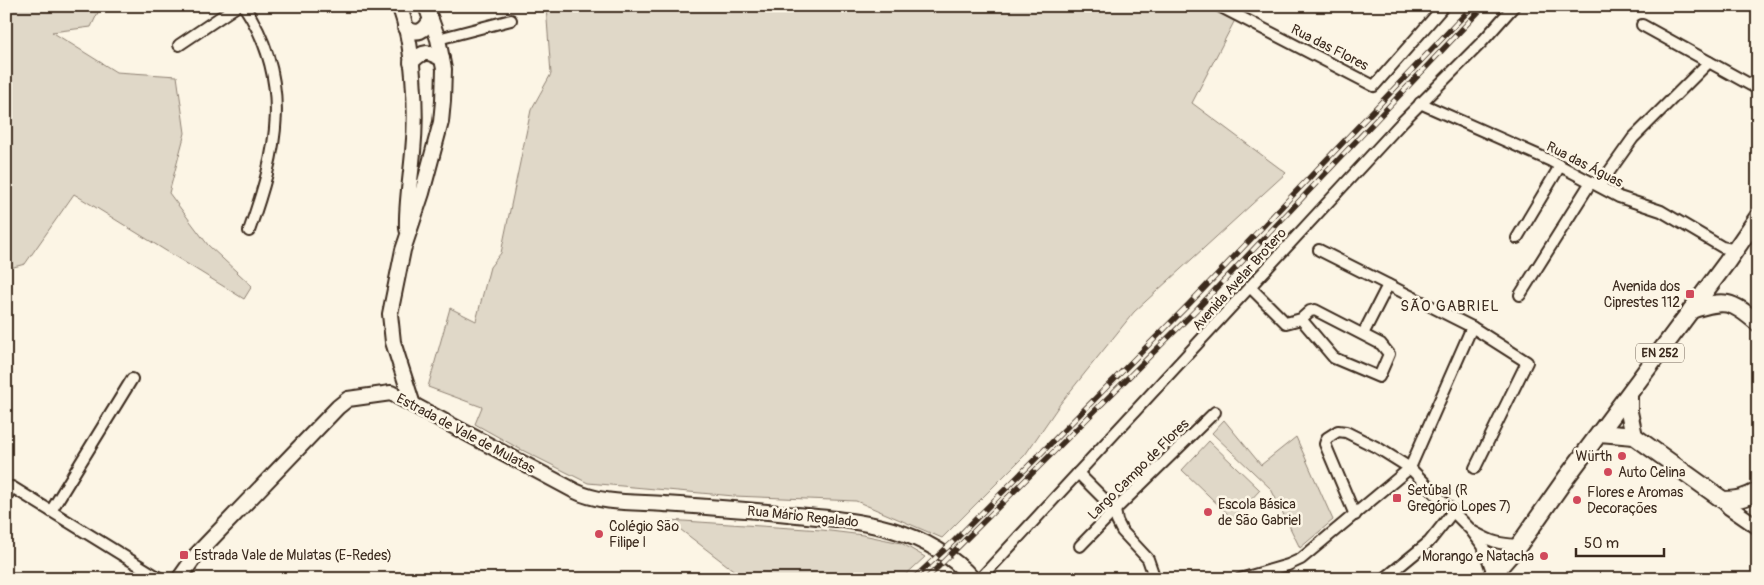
<svg xmlns="http://www.w3.org/2000/svg" width="1764" height="585" font-family="Pangolin,sans-serif">
  <style>
    .green { fill: #e0d8c8; stroke: #8e8173 }
    .lines { fill: none; stroke-linecap: round; stroke-linejoin: round }
    .street-casing { stroke: #3b2a1e; stroke-width: 14 }
    .secondary-casing { stroke: #3b2a1e; stroke-width: 18 }
    .primary-casing { stroke: #3b2a1e; stroke-width: 20 }
    .street { stroke: #fcf5e5; stroke-width: 10 }
    .secondary { stroke: #fcf5e5; stroke-width: 14 }
    .primary { stroke: #fcf5e5; stroke-width: 16 }
    .rail-casing { stroke: #3b2a1e; stroke-width: 5.5 }
    .rail { stroke: #fcf5e5; stroke-width: 4; stroke-dasharray: 11; stroke-linecap: butt }
    .poi-dot { fill: #d1495b; stroke: #fcf5e5; stroke-width: 2 }
    .labels { text-anchor: middle; stroke-width: 5; stroke-linejoin: round; paint-order: stroke }
    .shield { fill: #fcf5e5; stroke: #75675a; stroke-width: 1 }
    .shield-label { font-size: 12px; font-weight: bold; fill: #3b2a1e }
    .street-label { font-size: 14px; fill: #3b2a1e; stroke: #fcf5e5 }
    .poi-label { font-size: 14px; fill: #3b2a1e; stroke: #fcf5e5; text-anchor: start }
    .neighbourhood-label { font-size: 15px; letter-spacing: 1px; fill: #3b2a1e; stroke: #fcf5e5 }
  </style>
  <rect width="100%" height="100%" fill="#fcf5e5"/>
  <filter id="ink" filterUnits="userSpaceOnUse"><feTurbulence type="fractalNoise" baseFrequency=".02" numOctaves="2"/><feDisplacementMap in="SourceGraphic" scale="10" xChannelSelector="R" yChannelSelector="G"/><feConvolveMatrix kernelMatrix="1 2 1 2 8 2 1 2 1" color-interpolation-filters="sRGB"/></filter>
  <g filter="url(#ink)">
    <g class="green">
      <polygon points="6,6 101,6 91,27 52,32 116,72 177,76 185,133 169,193 208,245 252,286 244,299 74,194 25,264 6,269"/>
      <polygon points="546,6 1213,6 1236,18 1192,103 1286,173 1134,312 1060,404 1025,455 942,538 856,501 734,496 588,483 518,448 475,424 482,407 428,387 450,308 476,321 490,267 501,253 531,110 551,74"/>
      <polygon points="1224,420 1261,465 1296,437 1333,520 1300,548 1271,489 1212,433"/>
      <polygon points="1209,441 1260,490 1233,519 1182,470"/>
      <polygon points="668,520 822,530 863,535 901,543 925,557 901,579 745,579"/>
    </g>
    <g class="lines">
      <defs>
        <g id="street">
          <path d="M244,6C294,82 277,152 249,231"/>
          <polyline points="1219,6 1374,86 1444,6"/>
          <polyline points="1642,25 1758,89"/>
          <polyline points="438,39 511,20"/>
          <polyline points="179,45 237,6"/>
          <polyline points="1420,103 1551,161 1619,197 1661,211 1722,247 1736,250"/>
          <polyline points="1599,186 1633,138 1709,62"/>
          <polyline points="1517,238 1560,166"/>
          <polyline points="1250,287 1286,323 1301,319 1310,311 1315,310 1381,344 1389,354 1379,377 1334,358 1301,319"/>
          <polyline points="1520,295 1591,182"/>
          <polyline points="1472,327 1527,362 1475,468"/>
          <polyline points="1363,334 1388,285"/>
          <polyline points="1078,473 1115,510 1117,521 1122,531 1148,559 1155,579"/>
          <polyline points="6,497 12,487 161,579"/>
          <polyline points="51,511 132,379"/>
          <polyline points="1355,515 1325,444 1327,438 1338,431 1346,432 1378,448 1410,468 1471,530 1483,546 1493,574"/>
          <path d="M1474,532C1492,542 1498,544 1519,545"/>
          <polyline points="1080,546 1115,510 1215,412"/>
          <polyline points="980,579 1403,121 1482,42 1514,6"/>
          <polyline points="1240,579 1288,565 1301,559 1410,468 1472,327 1319,250"/>
          <polyline points="1384,579 1429,542 1452,513"/>
        </g>
        <g id="secondary">
          <path d="M399,6C414,41 417,113 413,152C411,178 406,203 407,229"/>
          <path d="M405,28C418,35 424,32 431,19"/>
          <path d="M411,63C423,50 428,51 442,59"/>
          <polyline points="413,405 393,342 390,314 403,250 422,193 441,122 443,101 444,69 438,39 426,6"/>
          <polyline points="1723,500 1729,507 1758,527"/>
          <path d="M179,579L196,555L338,407L348,399L391,393L575,491C601,504 636,502 664,504C708,507 753,510 797,515C862,521 926,527 973,579"/>
        </g>
        <g id="primary">
          <path d="M1691,310C1726,299 1730,300 1758,323"/>
          <polyline points="1629,395 1629,412 1634,436"/>
          <path d="M1600,433L1634,436L1723,500C1737,500 1746,498 1758,491"/>
          <polyline points="1489,579 1519,545 1566,478 1727,262 1758,217"/>
        </g>
      </defs>
      <use href="#street" class="street-casing"/>
      <use href="#secondary" class="secondary-casing"/>
      <use href="#primary" class="primary-casing"/>
      <use href="#street" class="street"/>
      <use href="#secondary" class="secondary"/>
      <use href="#primary" class="primary"/>
      <defs>
        <g id="rail">
          <polyline points="913,579 955,540 1189,304 1473,6"/>
          <polyline points="926,579 1197,309 1484,6"/>
        </g>
      </defs>
      <use href="#rail" class="rail-casing"/>
      <use href="#rail" class="rail"/>
    </g>
  </g>
  <g class="poi-dot">
    <rect x="1685" y="289" width="10" height="10" rx="2.5"/>
    <circle cx="1622" cy="456" r="5"/>
    <circle cx="1608" cy="472" r="5"/>
    <rect x="1392" y="493" width="10" height="10" rx="2.5"/>
    <circle cx="1577" cy="500" r="5"/>
    <circle cx="1208" cy="512" r="5"/>
    <circle cx="599" cy="534" r="5"/>
    <rect x="179" y="550" width="10" height="10" rx="2.5"/>
    <circle cx="1544" cy="556" r="5"/>
  </g>
  <g class="labels">
    <rect class="shield" x="1636" y="343.5" width="48" height="19" rx="4"/>
    <g class="shield-label">
      <text x="1660" y="357">EN 252</text>
    </g>
    <g class="street-label">
      <text transform="translate(1330 47) rotate(27)" y="5">Rua das Flores</text>
      <text transform="translate(1585 164) rotate(27)" y="5">Rua das Águas</text>
      <text transform="translate(1239 279) rotate(-48)" y="5">Avenida Avelar Brotero</text>
      <text transform="translate(466 433) rotate(28)" y="5">Estrada de Vale de Mulatas</text>
      <text transform="translate(1138 469) rotate(-45)" y="5">Largo Campo de Flores</text>
      <text transform="translate(803 516) rotate(6)" y="5">Rua Mário Regalado</text>
    </g>
    <g class="poi-label">
      <text x="1680" y="291" text-anchor="end">Avenida dos<tspan x="1680" dy="16">Ciprestes 112</tspan></text>
      <text x="1612" y="461" text-anchor="end">Würth</text>
      <text x="1618" y="477">Auto Celina</text>
      <text x="1407" y="495">Setúbal (R<tspan x="1407" dy="16">Gregório Lopes 7)</tspan></text>
      <text x="1587" y="497">Flores e Aromas<tspan x="1587" dy="16">Decorações</tspan></text>
      <text x="1218" y="509">Escola Básica<tspan x="1218" dy="16">de São Gabriel</tspan></text>
      <text x="609" y="531">Colégio São<tspan x="609" dy="16">Filipe I</tspan></text>
      <text x="194" y="560">Estrada Vale de Mulatas (E-Redes)</text>
      <text x="1534" y="561" text-anchor="end">Morango e Natacha</text>
    </g>
    <g class="neighbourhood-label">
      <text x="1450" y="311">SÃO GABRIEL</text>
    </g>
  </g>
  <rect width="1764" height="585" fill="none" stroke="#fcf5e5" stroke-width="25"/>
  <rect x="12" y="12" width="1739" height="560" fill="none" stroke="#3b2a1e" stroke-width="2" filter="url(#ink)"/>
  <path d="M1576 548v8h88v-8" fill="none" stroke="#3b2a1e" stroke-width="2.5"/>
  <text x="1584" y="548" font-size="15" fill="#3b2a1e" stroke="#fcf5e5" stroke-width="4" paint-order="stroke">50 m</text>
</svg>
